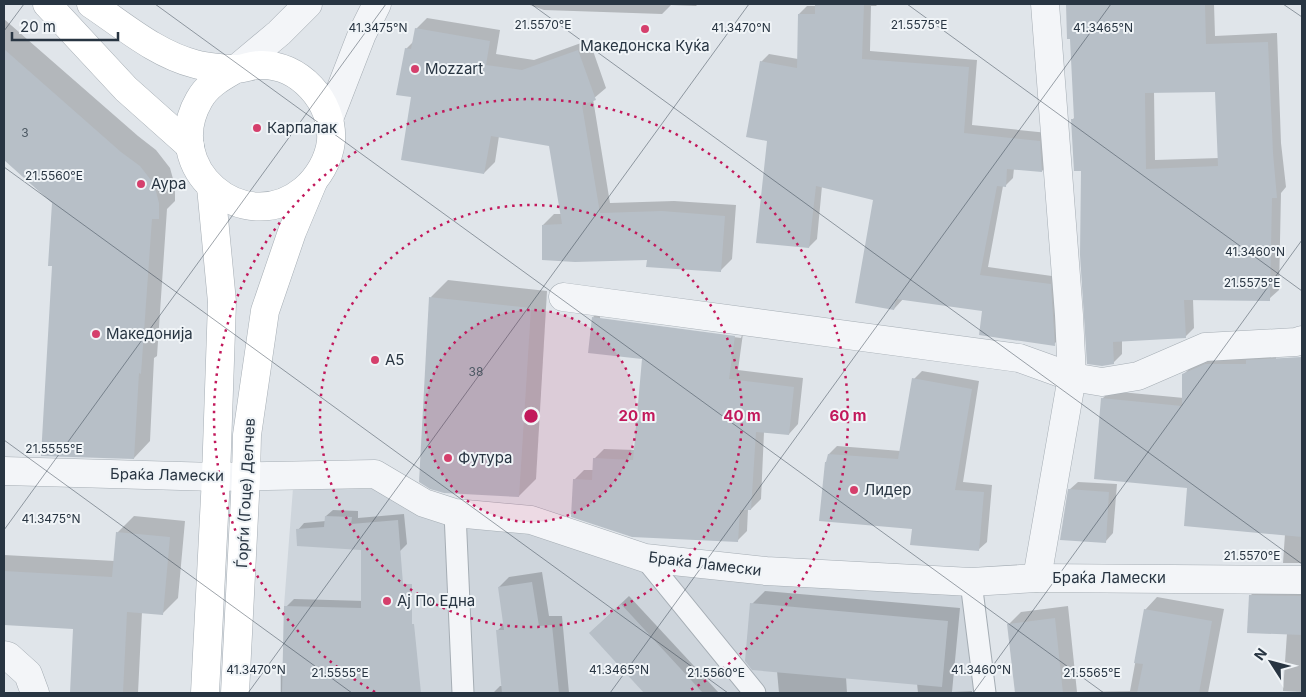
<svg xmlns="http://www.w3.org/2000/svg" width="1306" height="697" font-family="Inter,sans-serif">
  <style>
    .built { fill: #ced5dc }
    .shadow { fill: #0003; fill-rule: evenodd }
    .building { fill: #b7bfc7; fill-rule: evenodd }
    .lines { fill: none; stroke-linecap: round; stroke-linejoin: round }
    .pedestrian-casing { stroke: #a5adb4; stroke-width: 23 }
    .minor-casing { stroke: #a5adb4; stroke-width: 29 }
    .tertiary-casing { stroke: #a5adb4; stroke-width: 29 }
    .secondary-casing { stroke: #a5adb4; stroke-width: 29 }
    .pedestrian { stroke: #f3f5f8; stroke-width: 21 }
    .minor { stroke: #f3f5f8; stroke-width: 28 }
    .tertiary { stroke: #f3f5f8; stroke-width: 28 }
    .secondary { stroke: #fff; stroke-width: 28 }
    .ticks { fill: none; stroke: #283542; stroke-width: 1; stroke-opacity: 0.45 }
    .ring { fill: none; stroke: #c2185b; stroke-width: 2.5; stroke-dasharray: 2.5 5 }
    .poi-dot { fill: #d53f6c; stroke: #f0f4f7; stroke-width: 2 }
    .labels { text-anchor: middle; stroke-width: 4; stroke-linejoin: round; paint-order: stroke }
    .number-label { font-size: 12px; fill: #4c5863 }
    .poi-label { font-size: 15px; fill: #283542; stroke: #f0f4f7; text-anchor: start }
    .street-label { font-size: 15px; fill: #283542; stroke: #f0f4f7 }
    .ticks-label { font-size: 12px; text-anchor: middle; fill: #283542; stroke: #f0f4f7; stroke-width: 4; stroke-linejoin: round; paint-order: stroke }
    .centre { fill: #c2185b; stroke: #f0f4f7; stroke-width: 2.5 }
    .ring-label { font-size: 15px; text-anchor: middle; font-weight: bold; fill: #c2185b; stroke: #f0f4f7; stroke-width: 4; stroke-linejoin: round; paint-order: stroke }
  </style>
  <rect width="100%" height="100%" fill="#e0e5ea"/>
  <polygon class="built" points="375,474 645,558 971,582 985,693 280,693 280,671 283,661 284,606 294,475"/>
  <g class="shadow">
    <polygon points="527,4 698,4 696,6 671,5 662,14 544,10"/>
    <polygon points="817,4 878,4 876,6 871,6 870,51 977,60 972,125 1048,133 1050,163 1042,171 1014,168 1013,178 1005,186 1003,186 988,267 1059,277 1062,336 1054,344 984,309 903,299 894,309 874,199 822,186 817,239 809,247 769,140 761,62 769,54 798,59 799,14 807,6 816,6"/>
    <path d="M1067,4H1214L1215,36L1277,33L1281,143L1286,187L1281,193L1279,290L1269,299H1193L1194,328L1185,337L1122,340V354L1113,363L1083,170L1073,119L1075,117L1071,38H1068ZM1154,91H1216L1219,158L1155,160Z"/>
    <polygon points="427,18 500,30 496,54 534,60 581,43 591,45 606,88 593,99 610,203 674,201 736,205 732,259 721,270 648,258 543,225 554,214 562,214 550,145 499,136 495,162 484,173 413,96 406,49 414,41 416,29"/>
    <polygon points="4,19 138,136 156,150 170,168 175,186 175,201 167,209 157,356 154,358 150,441 134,458 53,265 53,203 4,158"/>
    <polygon points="448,280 547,291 536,479 519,496 431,297"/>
    <path d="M603,307L744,326L738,370L803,378L798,424L789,434L764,432L761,499L751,509H748L747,531L737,541L574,480L584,470H593L594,459L604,449L635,450L644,357L593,317ZM600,316L742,335L741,338L600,319Z"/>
    <polygon points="1214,356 1276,357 1275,427 1302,429 1302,563 1283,563 1285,534 1189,487 1102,399 1110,391 1184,398 1184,374 1192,366"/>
    <polygon points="922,371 979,381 963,482 992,485 987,542 978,550 913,528 828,460 829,454 837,446 901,451 914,379"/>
    <polygon points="1078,482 1117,484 1113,533 1105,542 1069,490"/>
    <polygon points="333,510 358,511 358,518 404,514 407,544 400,551 363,548 298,530 304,523 326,521 326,516"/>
    <polygon points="134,516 185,521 178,598 162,614 142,612 138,693 71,693 74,627 4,624 4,555 115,561 118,532"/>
    <polygon points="542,572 549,616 562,616 569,693 493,693 500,686 503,686 497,631 504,624 499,587 509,577"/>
    <polygon points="1258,588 1302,588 1302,692 1283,691 1287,633 1250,596"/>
    <polygon points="765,591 960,608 952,692 972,691 972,693 918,693 917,683 846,677 847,693 779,693 777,671 752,604"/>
    <polygon points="629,596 719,693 646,693 590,633"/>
    <polygon points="1157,597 1224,609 1208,693 1017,693 1009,624 1021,612 1068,606 1077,692 1130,691 1145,610"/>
    <polygon points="294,599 366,601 363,691 360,693 281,693 281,672 284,669 286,607"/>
  </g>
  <g class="building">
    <polygon points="815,4 864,4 862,59 969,67 964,133 1040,141 1042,172 1007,169 1006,187 997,186 980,275 1051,284 1055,346 979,335 982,311 896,299 894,310 855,303 873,200 816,186 809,248 756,243 767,141 746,137 760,61 797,68 798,14 815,14"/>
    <path d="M1066,4H1205L1206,44L1268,42L1273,153L1277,198H1272L1270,301L1184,300L1186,338L1113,342L1114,364L1102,366L1087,364L1080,255L1081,171H1074L1071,119H1074L1070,39H1067ZM1215,92L1218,166L1146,169L1145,93Z"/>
    <polygon points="415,28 490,41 486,65 522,70 578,50 596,100 582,105 600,213 662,211 725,216 721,272 646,267 647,260 575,262 542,260 542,225 562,224 549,146 491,136 484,174 401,160 411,97 396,95 405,48 411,49"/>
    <polygon points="4,49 121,152 140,166 154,184 159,203 159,219 152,219 141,374 139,373 134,459 41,456 52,266 48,266 52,203 4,160"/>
    <polygon points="429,297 531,308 519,497 444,493 430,489 419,482"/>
    <polygon points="592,317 735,336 729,379 794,387 789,435 756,432 751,510 740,510 738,542 632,537 571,517 573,479 592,480 593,458 633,460 642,359 588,353"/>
    <polygon points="1302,357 1302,537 1184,526 1187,488 1094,479 1101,398 1182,406 1182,374 1205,364 1246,364 1246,360"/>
    <polygon points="912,378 972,389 955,490 984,492 979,551 910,545 912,529 819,521 825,462 826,462 828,454 898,459"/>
    <polygon points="1068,489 1109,492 1106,543 1060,540"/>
    <polygon points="325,516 352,517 351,524 398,520 403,584 412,584 412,624 414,624 421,693 282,693 284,606 361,608 361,550 297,546 296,529 324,527"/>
    <polygon points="116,532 170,537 163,615 127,612 123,693 70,693 73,629 4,625 4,571 112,577"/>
    <polygon points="532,582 539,626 552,625 559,693 502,693 496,630 504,630 498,587"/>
    <polygon points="1249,595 1302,596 1302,635 1247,633"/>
    <polygon points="750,603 948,621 942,687 752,670 745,661"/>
    <polygon points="621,604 703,693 644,693 589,633"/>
    <polygon points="1144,609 1212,621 1199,693 1137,693 1143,664 1134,663"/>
    <polygon points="1055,618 1063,693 1015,693 1007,624"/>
  </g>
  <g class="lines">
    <defs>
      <g id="pedestrian">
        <polyline points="455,513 463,693"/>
        <polyline points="645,558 755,693"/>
        <polyline points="971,582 985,693"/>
      </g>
      <g id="minor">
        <polyline points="563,297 1019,358 1072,377 1102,382 1138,376 1205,347 1296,342 1302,340"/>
        <polyline points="4,471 216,477 375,474 424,503 455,513 531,520 645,558 766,571 971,582 1037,578 1302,580"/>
        <polyline points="1037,578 1072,377 1069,315 1045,4"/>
        <polyline points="4,655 8,656 28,674 35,693"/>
      </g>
      <g id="tertiary">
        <polyline points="236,69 279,33 308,4"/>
        <polyline points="329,119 362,34 377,4"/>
      </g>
      <g id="secondary">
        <polyline points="47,4 126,89 190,146"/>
        <path d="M91,4C124,26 156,54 195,64C206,67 226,69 236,69C244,69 251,65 259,65C299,63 334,102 331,141C329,160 318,178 304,190C243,240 160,167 199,100C207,85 222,77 236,69"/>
        <polyline points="205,693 216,477 222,302 211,187"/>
        <polyline points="235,693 246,476 247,435 265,311 292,232 313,182"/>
      </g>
    </defs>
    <use href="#pedestrian" class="pedestrian-casing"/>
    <use href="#minor" class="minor-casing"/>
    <use href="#tertiary" class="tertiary-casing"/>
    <use href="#secondary" class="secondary-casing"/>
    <use href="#pedestrian" class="pedestrian"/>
    <use href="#minor" class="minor"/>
    <use href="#tertiary" class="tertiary"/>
    <use href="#secondary" class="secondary"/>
  </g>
  <path class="ticks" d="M155,4L1104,693M531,4L1302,564M907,4L1302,291M1283,4L1302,17M4,31L24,4M4,167L728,693M4,440L352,693M4,530L386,4M248,693L749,4M610,693L1111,4M973,693L1302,240"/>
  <circle cx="531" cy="416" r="106" fill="#c2185b" fill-opacity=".12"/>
  <g class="ring">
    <circle cx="531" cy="416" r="106"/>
    <circle cx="531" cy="416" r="211"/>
    <path d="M375 692A317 317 0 1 1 687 692"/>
  </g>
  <g class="poi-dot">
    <circle cx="645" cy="29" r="5"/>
    <circle cx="415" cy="69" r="5"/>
    <circle cx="257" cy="128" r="5"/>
    <circle cx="141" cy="184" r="5"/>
    <circle cx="96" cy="334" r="5"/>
    <circle cx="375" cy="360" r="5"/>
    <circle cx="448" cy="458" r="5"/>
    <circle cx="854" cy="490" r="5"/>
    <circle cx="387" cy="601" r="5"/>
  </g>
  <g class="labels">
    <g class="number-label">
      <text x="25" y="137">3</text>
      <text x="476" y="376">38</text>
    </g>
    <g class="poi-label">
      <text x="645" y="51" text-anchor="middle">Македонска Куќа</text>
      <text x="425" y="74">Mozzart</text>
      <text x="267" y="133">Карпалак</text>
      <text x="151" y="189">Аура</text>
      <text x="106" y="339">Македонија</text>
      <text x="385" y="365">А5</text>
      <text x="458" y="463">Футура</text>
      <text x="864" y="495">Лидер</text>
      <text x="397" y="606">Ај По Една</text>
    </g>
    <g class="street-label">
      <text transform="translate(167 475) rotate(1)" y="5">Браќа Ламески</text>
      <text transform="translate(246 493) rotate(-87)" y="5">Ѓорѓи (Гоце) Делчев</text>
      <text transform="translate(705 564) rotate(7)" y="5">Браќа Ламески</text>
      <text x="1109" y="583">Браќа Ламески</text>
    </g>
  </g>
  <g class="ticks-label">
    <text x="543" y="29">21.5570°E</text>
    <text x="919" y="29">21.5575°E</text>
    <text x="378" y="32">41.3475°N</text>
    <text x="741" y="32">41.3470°N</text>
    <text x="1103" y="32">41.3465°N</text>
    <text x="54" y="180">21.5560°E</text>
    <text x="1255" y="256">41.3460°N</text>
    <text x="1252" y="287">21.5575°E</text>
    <text x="54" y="453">21.5555°E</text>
    <text x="51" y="523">41.3475°N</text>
    <text x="1252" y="560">21.5570°E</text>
    <text x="256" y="674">41.3470°N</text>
    <text x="619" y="674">41.3465°N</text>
    <text x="981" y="674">41.3460°N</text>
    <text x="340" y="677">21.5555°E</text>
    <text x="716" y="677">21.5560°E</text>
    <text x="1092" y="677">21.5565°E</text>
  </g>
  <circle cx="531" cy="416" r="8" class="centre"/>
  <g class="ring-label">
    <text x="637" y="421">20 m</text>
    <text x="742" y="421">40 m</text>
    <text x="848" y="421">60 m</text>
  </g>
  <rect width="1306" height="697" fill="none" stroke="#283542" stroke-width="10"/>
  <g transform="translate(1271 662) rotate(306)" stroke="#f0f4f7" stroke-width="4" paint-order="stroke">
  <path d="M0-4L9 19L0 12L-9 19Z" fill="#283542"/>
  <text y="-8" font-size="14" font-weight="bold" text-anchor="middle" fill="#283542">N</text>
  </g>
  <path d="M12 32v8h106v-8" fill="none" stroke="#283542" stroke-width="2.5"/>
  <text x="20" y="32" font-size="15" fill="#283542" stroke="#f0f4f7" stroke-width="4" paint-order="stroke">20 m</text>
</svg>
